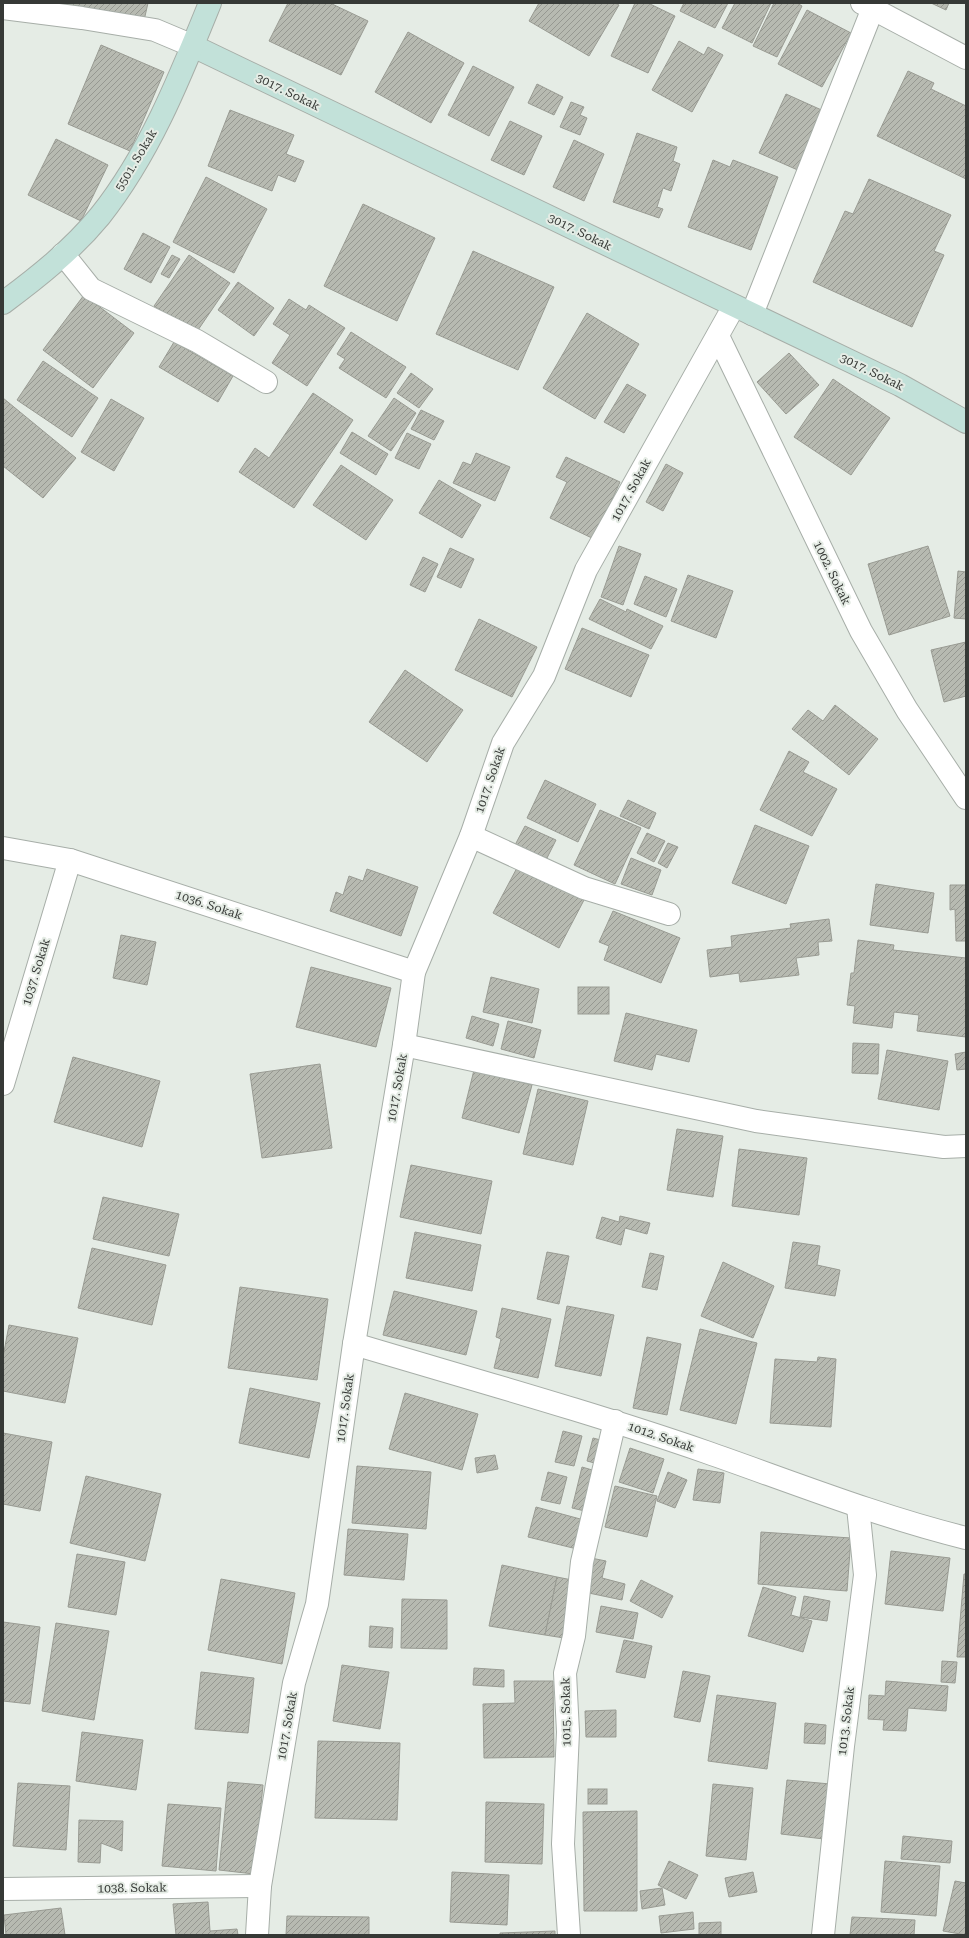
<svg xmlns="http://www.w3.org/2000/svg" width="969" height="1938" font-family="'Roboto Serif',serif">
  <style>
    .building { fill: url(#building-hatch); stroke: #999b93 }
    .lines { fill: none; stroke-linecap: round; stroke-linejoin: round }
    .street-casing { stroke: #a7aea8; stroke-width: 24 }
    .secondary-casing { stroke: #a7aea8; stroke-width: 24 }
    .street { stroke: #fff; stroke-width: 22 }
    .secondary { stroke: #c2e1d9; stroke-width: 22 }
    .labels { text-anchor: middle; stroke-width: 4; stroke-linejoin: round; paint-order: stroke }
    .street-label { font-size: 12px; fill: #363936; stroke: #e5ece5 }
  </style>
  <defs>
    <pattern id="building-hatch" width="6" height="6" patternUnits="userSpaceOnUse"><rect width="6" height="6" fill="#b7bab1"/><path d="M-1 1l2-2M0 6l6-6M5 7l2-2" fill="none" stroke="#969891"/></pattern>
  </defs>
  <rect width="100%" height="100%" fill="#e5ece5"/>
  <g class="building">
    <polygon points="24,3 148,3 143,25"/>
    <polygon points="288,3 330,3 368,21 341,75 269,41"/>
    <polygon points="539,3 615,3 619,5 589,56 529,21"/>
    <polygon points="635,3 648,3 675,16 648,73 611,56"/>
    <polygon points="684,3 728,3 715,28 680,11"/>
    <polygon points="735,3 771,3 752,43 722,28"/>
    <polygon points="774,3 797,3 802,6 777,57 753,46"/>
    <polygon points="931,3 949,3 946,10"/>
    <polygon points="807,10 851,33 822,87 778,64"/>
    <polygon points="408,32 464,63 431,123 375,92"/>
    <polygon points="679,41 704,55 708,47 723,55 692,112 652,90"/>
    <polygon points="101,45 164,72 130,151 68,124"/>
    <polygon points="473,66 514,87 489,136 448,115"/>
    <polygon points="908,71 934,83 931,89 966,106 966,179 877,136"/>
    <polygon points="537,84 563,97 554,115 528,103"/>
    <polygon points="786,94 826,112 800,171 759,153"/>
    <polygon points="571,102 584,107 580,115 587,118 580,135 560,127"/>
    <polygon points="230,110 294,135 286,154 304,161 295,182 278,175 272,191 208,166"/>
    <polygon points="510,121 542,136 524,175 491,160"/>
    <polygon points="637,133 677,147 673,161 680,164 671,191 663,188 657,207 663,209 659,218 613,202"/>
    <polygon points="56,139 108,165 81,221 28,195"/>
    <polygon points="574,140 604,154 584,201 553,187"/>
    <polygon points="713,160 730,167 733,160 778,177 751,250 688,227"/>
    <polygon points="206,177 267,209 234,273 173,242"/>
    <polygon points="869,179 951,215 934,251 944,255 912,327 813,282 845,211 853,214"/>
    <polygon points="363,204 435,238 397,321 324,286"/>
    <polygon points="143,233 170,247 151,283 124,269"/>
    <polygon points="473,251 554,287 518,370 436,334"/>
    <polygon points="172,255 180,259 169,278 161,274"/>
    <polygon points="189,255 230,283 196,333 154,306"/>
    <polygon points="238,282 274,308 254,336 218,310"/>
    <polygon points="84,295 134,333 93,388 43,350"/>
    <polygon points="289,299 306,310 309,305 345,328 307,386 272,363 290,335 273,324"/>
    <polygon points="587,313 639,344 595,419 543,388"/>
    <polygon points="351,332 406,367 386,398 339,368 345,359 337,354"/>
    <polygon points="174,342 233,376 218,402 159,367"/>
    <polygon points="789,353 819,385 786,414 757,382"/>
    <polygon points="43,361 98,398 72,437 17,400"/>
    <polygon points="411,373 433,389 419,408 397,393"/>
    <polygon points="833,379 890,418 851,475 794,437"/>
    <polygon points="627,384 646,395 624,433 604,422"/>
    <polygon points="313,393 353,420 294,508 239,472 255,448 269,458"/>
    <polygon points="3,398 76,458 43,498 3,466"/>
    <polygon points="394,398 416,413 391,451 368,436"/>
    <polygon points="111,399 144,418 114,471 81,452"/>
    <polygon points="421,410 444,421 434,440 411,429"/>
    <polygon points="352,432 388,454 376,475 340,453"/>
    <polygon points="407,433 431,444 419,469 395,458"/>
    <polygon points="476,453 510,467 495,501 453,483 463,462 471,465"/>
    <polygon points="566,457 620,482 594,539 550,518 567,482 556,477"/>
    <polygon points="666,464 683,473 663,511 646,502"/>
    <polygon points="341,465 393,500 366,540 313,505"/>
    <polygon points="439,480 481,505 462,538 419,513"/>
    <polygon points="619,546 641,554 623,605 601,597"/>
    <polygon points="928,546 950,616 889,635 868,564"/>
    <polygon points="450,548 474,559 461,588 437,577"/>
    <polygon points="423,557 438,564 425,592 410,585"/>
    <polygon points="958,571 966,572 966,619 954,618"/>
    <polygon points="688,575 733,591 716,638 671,621"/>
    <polygon points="645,576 677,589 666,617 634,604"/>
    <polygon points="600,599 626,612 627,609 663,626 651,649 589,619"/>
    <polygon points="479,619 537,647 512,697 455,670"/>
    <polygon points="582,628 649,655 631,697 565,669"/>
    <polygon points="966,642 966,696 944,702 931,650"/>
    <polygon points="405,670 463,710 427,762 369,722"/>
    <polygon points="835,705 878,739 849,775 792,729 808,710 823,721"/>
    <polygon points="789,751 809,762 803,772 837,789 812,836 760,810"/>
    <polygon points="545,780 596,804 578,842 527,818"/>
    <polygon points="628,800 656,813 649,829 620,816"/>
    <polygon points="600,810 641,828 615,884 574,865"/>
    <polygon points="755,825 809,846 786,904 732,883"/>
    <polygon points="525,826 556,840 546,860 515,845"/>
    <polygon points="647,833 665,841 654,862 637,853"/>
    <polygon points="668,843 678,847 667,868 658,863"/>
    <polygon points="631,858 661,870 652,895 621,884"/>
    <polygon points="518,866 584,900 559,948 493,913"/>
    <polygon points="367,869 418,887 401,936 330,911 336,892 343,895 349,876 363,881"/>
    <polygon points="876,884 934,893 928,933 870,925"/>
    <polygon points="950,885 966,885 966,941 956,941 955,909 950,910"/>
    <polygon points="613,911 680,938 661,983 604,960 609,946 599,942"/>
    <polygon points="829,919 832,941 818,942 819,955 796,958 799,975 740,982 739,973 710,977 707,950 732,947 731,936 791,928 790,924"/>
    <polygon points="121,935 156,942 147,985 113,978"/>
    <polygon points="858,940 894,945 893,950 966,958 966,1037 917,1031 919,1015 894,1012 892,1028 853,1023 855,1006 847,1005 851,973 854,973"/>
    <polygon points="311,967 391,988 376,1047 296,1027"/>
    <polygon points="491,977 539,989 532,1023 483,1012"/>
    <rect x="578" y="987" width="31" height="27"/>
    <polygon points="626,1013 697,1030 689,1062 656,1054 652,1070 614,1061"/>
    <polygon points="472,1016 499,1024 493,1046 466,1038"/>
    <polygon points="508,1021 541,1030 534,1058 501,1049"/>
    <polygon points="853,1043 879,1044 878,1074 852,1073"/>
    <polygon points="887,1050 948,1061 939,1110 878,1099"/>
    <polygon points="966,1052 966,1069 957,1070 955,1054"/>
    <polygon points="73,1057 160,1081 142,1147 54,1122"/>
    <polygon points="320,1064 332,1148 262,1158 250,1074"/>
    <polygon points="474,1070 532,1085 519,1133 462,1118"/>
    <polygon points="538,1089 588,1101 573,1165 523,1154"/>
    <polygon points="677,1129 723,1136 713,1197 667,1190"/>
    <polygon points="739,1149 807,1158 799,1215 732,1206"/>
    <polygon points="411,1165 492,1181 481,1234 400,1217"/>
    <polygon points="103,1197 179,1214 169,1256 93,1239"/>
    <polygon points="620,1216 650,1223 647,1234 625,1228 621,1245 596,1238 602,1217 619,1222"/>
    <polygon points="415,1232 481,1245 472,1291 406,1278"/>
    <polygon points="793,1242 820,1246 817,1265 840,1270 835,1296 785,1288"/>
    <polygon points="92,1248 166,1265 152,1325 78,1308"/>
    <polygon points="547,1252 569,1256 559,1304 537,1299"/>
    <polygon points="650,1253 664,1256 657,1290 642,1287"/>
    <polygon points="723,1262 774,1286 753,1338 701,1316"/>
    <polygon points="240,1287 328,1299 317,1380 228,1368"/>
    <polygon points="394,1291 477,1311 466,1355 383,1335"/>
    <polygon points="567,1306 614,1315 601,1376 555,1366"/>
    <polygon points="502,1308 551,1319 538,1378 494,1368 501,1339 496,1337"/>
    <polygon points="9,1325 78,1338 65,1403 3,1391 3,1357"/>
    <polygon points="700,1329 757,1343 736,1424 680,1410"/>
    <polygon points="647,1337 681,1344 667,1415 633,1408"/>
    <polygon points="818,1357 836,1359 831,1427 770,1423 775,1359 817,1362"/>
    <polygon points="250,1388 320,1403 309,1458 239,1443"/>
    <polygon points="405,1393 478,1414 462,1470 389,1449"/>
    <polygon points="563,1431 582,1436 574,1466 555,1462"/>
    <polygon points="3,1433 52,1442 40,1511 3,1504"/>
    <polygon points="593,1438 608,1442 602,1465 587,1461"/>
    <polygon points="630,1448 664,1459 653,1493 619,1482"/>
    <polygon points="495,1455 498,1469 477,1473 475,1458"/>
    <polygon points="357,1466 431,1472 426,1529 352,1523"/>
    <polygon points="582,1467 599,1472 589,1512 572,1508"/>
    <polygon points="698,1469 724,1473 720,1503 693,1500"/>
    <polygon points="548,1472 567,1477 560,1504 541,1500"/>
    <polygon points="668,1472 687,1480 675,1508 657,1501"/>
    <polygon points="86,1476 161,1494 145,1561 70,1543"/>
    <polygon points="615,1486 657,1496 647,1537 605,1527"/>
    <polygon points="536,1507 584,1520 577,1549 528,1537"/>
    <polygon points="348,1529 408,1534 404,1580 344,1575"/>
    <polygon points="761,1532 851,1538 847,1591 758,1584"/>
    <polygon points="891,1551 950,1558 943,1611 885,1604"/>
    <polygon points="77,1554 125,1562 116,1615 68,1607"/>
    <polygon points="591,1558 606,1561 602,1578 625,1584 622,1600 584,1592"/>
    <polygon points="502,1565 557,1577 545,1635 489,1626"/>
    <polygon points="964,1574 966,1574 966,1657 957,1657"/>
    <polygon points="557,1577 577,1581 564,1638 545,1635"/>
    <polygon points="221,1579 295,1593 282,1664 208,1650"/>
    <polygon points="641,1580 673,1596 662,1618 630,1601"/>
    <polygon points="763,1587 796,1597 791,1615 812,1621 803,1652 748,1636"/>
    <polygon points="804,1596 830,1601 827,1621 800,1617"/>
    <polygon points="402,1599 447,1600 447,1649 401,1648"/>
    <polygon points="601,1606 638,1613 633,1639 596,1632"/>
    <polygon points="3,1622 40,1627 30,1704 3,1701"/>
    <polygon points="56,1623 109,1631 94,1720 42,1711"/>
    <polygon points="370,1626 393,1628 392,1648 369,1647"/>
    <polygon points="624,1640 652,1646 645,1678 616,1672"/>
    <polygon points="942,1661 957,1662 955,1683 941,1682"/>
    <polygon points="342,1665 389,1672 380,1729 333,1721"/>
    <polygon points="474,1668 504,1670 504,1687 473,1685"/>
    <polygon points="683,1671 710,1676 700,1722 674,1717"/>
    <polygon points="201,1672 254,1678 248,1733 195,1729"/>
    <polygon points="514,1681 553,1681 554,1757 484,1758 483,1704 515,1703"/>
    <polygon points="886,1681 948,1686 946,1711 908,1708 906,1731 883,1730 884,1720 868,1719 869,1695 885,1696"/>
    <polygon points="717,1695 776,1703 767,1769 708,1761"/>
    <polygon points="616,1710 616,1737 586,1737 585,1711"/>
    <polygon points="805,1723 826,1725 825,1744 804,1743"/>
    <polygon points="82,1732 143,1740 136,1790 76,1781"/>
    <polygon points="318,1741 400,1743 397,1820 315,1818"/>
    <polygon points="787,1780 830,1784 824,1839 781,1834"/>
    <polygon points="228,1782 263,1785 254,1874 219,1870"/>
    <polygon points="18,1783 70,1786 66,1850 13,1846"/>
    <polygon points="713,1784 753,1788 746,1860 706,1856"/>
    <rect x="588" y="1789" width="19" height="15"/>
    <polygon points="486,1802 544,1804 542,1864 485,1862"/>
    <polygon points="168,1804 221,1808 216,1871 162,1866"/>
    <polygon points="637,1811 637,1911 584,1911 583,1812"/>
    <polygon points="79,1820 123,1821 122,1851 101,1843 100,1863 78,1862"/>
    <polygon points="903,1836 952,1841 950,1863 901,1859"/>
    <polygon points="669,1861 698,1875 686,1899 658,1885"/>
    <polygon points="885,1861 940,1866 936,1916 881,1912"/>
    <polygon points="452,1872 509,1875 507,1925 450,1922"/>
    <polygon points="753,1872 757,1892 729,1897 725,1878"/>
    <polygon points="955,1881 966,1883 966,1935 943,1931"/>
    <polygon points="662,1888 665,1905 642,1909 640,1891"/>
    <polygon points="208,1902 210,1931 237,1929 238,1935 176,1935 173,1904"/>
    <polygon points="61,1908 65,1935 6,1935 4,1915"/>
    <polygon points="693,1912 694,1929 661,1933 659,1916"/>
    <polygon points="287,1916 369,1917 369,1935 286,1935"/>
    <polygon points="852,1917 915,1920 914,1935 850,1935"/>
    <polygon points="721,1922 721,1935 699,1935 699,1923"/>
    <polygon points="555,1931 555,1935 500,1935 500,1933"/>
  </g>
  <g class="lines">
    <defs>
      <g id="street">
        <polyline points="862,3 966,58"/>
        <polyline points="3,8 82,18 155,30 193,46"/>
        <polyline points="63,254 91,289 197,341 266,382"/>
        <polyline points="752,314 875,3"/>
        <polyline points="718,336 861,631 907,710 966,798"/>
        <polyline points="471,836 584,888 669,914"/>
        <polyline points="3,848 70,860 414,972"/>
        <polyline points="404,1045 756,1121 944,1147 966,1146"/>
        <polyline points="3,1084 70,860"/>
        <path d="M354,1344C471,1379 590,1412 706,1452C792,1482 877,1516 966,1538"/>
        <polyline points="3,1889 260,1886"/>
        <polyline points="257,1935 260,1886 294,1683 317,1604 354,1344 404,1045 414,972 471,836 503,743 544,676 586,570 734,306"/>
        <polyline points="569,1935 563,1844 568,1732 565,1673 574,1636 582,1562 615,1421"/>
        <polyline points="823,1935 843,1746 865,1575 858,1507"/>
      </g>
      <g id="secondary">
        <polyline points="193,46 900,385 966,422"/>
        <path d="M3,303C38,277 72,250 100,216C150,153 180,77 210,3"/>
      </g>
    </defs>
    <use href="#street" class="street-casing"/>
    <use href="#secondary" class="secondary-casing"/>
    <use href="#street" class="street"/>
    <use href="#secondary" class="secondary"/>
  </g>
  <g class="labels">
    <g class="street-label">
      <text transform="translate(288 92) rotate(26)" y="4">3017. Sokak</text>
      <text transform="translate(136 160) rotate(-59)" y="4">5501. Sokak</text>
      <text transform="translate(580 232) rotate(26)" y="4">3017. Sokak</text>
      <text transform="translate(872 372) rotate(26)" y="4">3017. Sokak</text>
      <text transform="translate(631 490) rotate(-61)" y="4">1017. Sokak</text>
      <text transform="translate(832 573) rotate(64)" y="4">1002. Sokak</text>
      <text transform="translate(490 780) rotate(-71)" y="4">1017. Sokak</text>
      <text transform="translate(209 905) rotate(18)" y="4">1036. Sokak</text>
      <text transform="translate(36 972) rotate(-73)" y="4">1037. Sokak</text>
      <text transform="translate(397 1088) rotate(-80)" y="4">1017. Sokak</text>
      <text transform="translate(345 1408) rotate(-82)" y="4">1017. Sokak</text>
      <text transform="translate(661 1437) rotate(19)" y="4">1012. Sokak</text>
      <text transform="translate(566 1712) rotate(-91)" y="4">1015. Sokak</text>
      <text transform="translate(846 1721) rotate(-83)" y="4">1013. Sokak</text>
      <text transform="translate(287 1726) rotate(-80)" y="4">1017. Sokak</text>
      <text transform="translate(132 1888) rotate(-1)" y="4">1038. Sokak</text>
    </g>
  </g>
  <rect width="969" height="1938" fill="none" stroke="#363936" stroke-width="8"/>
</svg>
